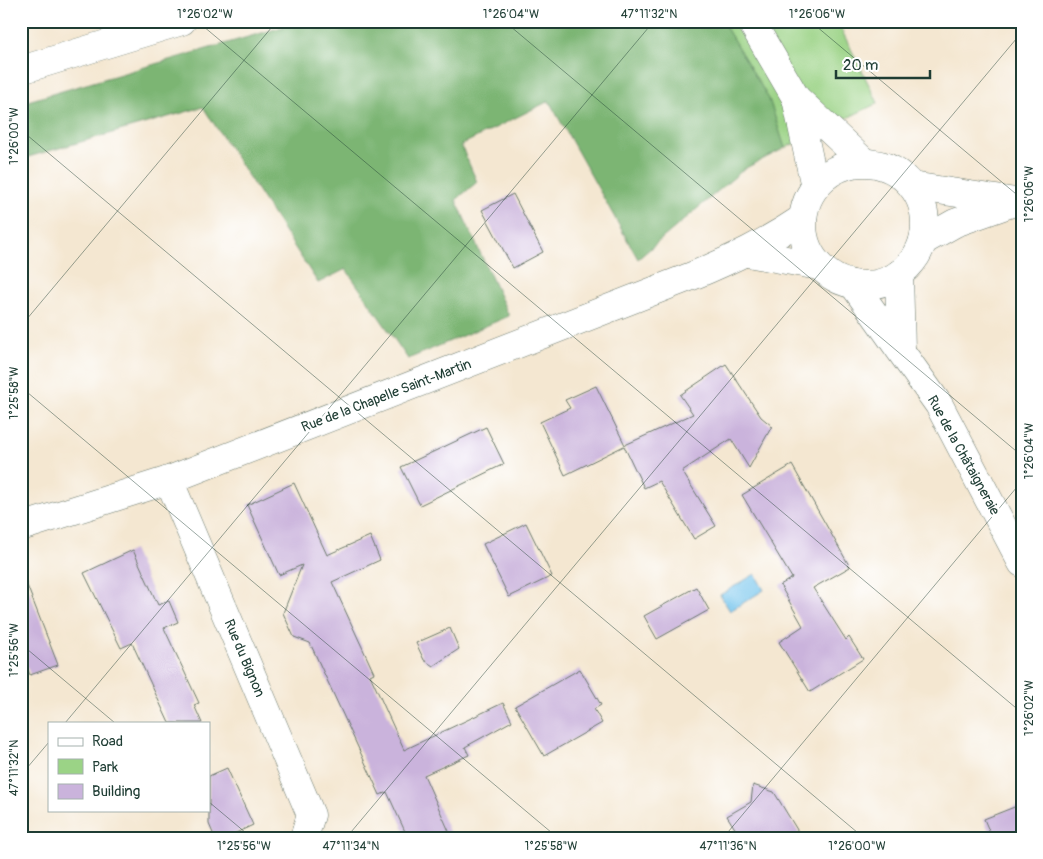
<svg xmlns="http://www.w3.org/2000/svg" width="1043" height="859" font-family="Pangolin,sans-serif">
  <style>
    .green { fill: #9bd386; stroke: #5d885d }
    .forest { fill: #7cb573; stroke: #4e7954 }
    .water { fill: #70c2ec; stroke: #488090 }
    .building { fill: #cab3dc }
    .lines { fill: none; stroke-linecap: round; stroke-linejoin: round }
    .minor-casing { stroke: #6a786b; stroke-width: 29 }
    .highway-casing { stroke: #6a786b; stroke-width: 29 }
    .minor { stroke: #fff; stroke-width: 28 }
    .highway { stroke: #fff; stroke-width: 28 }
    .ticks { fill: none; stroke: #1f3d34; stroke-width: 1; stroke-opacity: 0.45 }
    .labels { text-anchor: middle; stroke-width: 5; stroke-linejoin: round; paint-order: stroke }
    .street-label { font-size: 14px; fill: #1f3d34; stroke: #fff }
    .neatline { fill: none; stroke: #1f3d34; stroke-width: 2 }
    .ticks-label { font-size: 12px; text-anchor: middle; fill: #1f3d34 }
  </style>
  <rect width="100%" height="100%" fill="#fff"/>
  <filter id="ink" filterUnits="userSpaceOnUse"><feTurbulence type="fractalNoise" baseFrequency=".02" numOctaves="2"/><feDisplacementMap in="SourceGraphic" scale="10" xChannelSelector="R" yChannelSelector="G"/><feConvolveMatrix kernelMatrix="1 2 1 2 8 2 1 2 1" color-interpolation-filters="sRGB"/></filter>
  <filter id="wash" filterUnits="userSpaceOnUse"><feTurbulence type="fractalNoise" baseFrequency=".0096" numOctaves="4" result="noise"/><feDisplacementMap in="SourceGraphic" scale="20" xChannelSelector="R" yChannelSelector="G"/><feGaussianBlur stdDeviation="1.12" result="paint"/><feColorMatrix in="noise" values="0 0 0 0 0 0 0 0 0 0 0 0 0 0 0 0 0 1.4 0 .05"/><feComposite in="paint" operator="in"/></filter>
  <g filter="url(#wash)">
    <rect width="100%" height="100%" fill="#f4e7d1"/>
    <polygon class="green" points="722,21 837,21 878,103 785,148 769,99"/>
    <polygon class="forest" points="303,21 722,21 769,99 785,148 744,169 638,259 549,101 461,145 477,182 456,200 509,316 408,359 346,269 318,283 203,107 21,159 21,103"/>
    <polygon class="water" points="755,574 764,590 730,611 720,595"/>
    <g id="blocks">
      <g class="building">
        <polygon points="513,194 543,252 513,268 482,210"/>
        <polygon points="726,364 761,417 772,426 749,468 731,439 682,471 716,526 694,539 659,481 644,488 624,446 565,475 540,422 570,408 565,400 596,386 625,445 693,414 680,395"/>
        <polygon points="486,427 504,464 420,505 401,467"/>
        <polygon points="792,465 850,567 813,588 846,640 849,637 863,659 810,692 779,642 803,626 780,585 792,578 742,495"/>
        <polygon points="294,483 327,555 370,536 380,560 332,582 374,673 370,675 404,750 503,703 512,721 465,747 469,755 424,775 452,838 408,838 387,792 380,795 310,643 294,637 283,613 302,565 279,575 247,505"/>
        <polygon points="526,523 552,576 509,597 483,544"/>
        <polygon points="133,550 158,605 169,601 178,622 164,628 199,703 194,705 202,723 169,723 132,643 121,648 84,573"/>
        <polygon points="21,575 23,575 58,665 30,675 27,667 21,669"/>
        <polygon points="696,587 709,610 657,639 644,616"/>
        <polygon points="450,628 459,649 433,666 424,660 416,643"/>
        <polygon points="580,669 601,705 594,709 602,723 544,756 515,706"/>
        <polygon points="227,768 253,825 225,838 215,838 209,824 209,776"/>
        <polygon points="753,785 774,792 802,838 741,838 727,816 751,802"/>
        <polygon points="1022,804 1022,838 992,838 984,819"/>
      </g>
    </g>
  </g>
  <g filter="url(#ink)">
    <use href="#blocks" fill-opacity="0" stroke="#6a786b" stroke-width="1"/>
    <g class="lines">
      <defs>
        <g id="minor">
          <polyline points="751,21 796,98 864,162"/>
          <polyline points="796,98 815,187"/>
          <circle cx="864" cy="224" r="61"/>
          <polyline points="912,186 1022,203"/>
          <polyline points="923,241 955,223 1011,203"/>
          <polyline points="748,253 819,266"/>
          <polyline points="899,274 901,350"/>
          <polyline points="853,284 939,405 1022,563"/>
          <polyline points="169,480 311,815 304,838"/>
          <path d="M21,527L169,480L692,276C733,259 766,243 803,218"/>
        </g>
        <polyline id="highway" points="21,70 182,21"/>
      </defs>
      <use href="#minor" class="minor-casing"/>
      <use href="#highway" class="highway-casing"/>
      <use href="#minor" class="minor"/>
      <use href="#highway" class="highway"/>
    </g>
  </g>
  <path class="ticks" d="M197,21L1022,713M504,21L1022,456M810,21L1022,199M21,130L864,838M21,326L277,21M21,387L558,838M21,644L115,723M65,723L654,21M21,775L49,742M209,802L252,838M346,838L1022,32M723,838L1022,481"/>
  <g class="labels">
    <g class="street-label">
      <text transform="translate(386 395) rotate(-21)" y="5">Rue de la Chapelle Saint-Martin</text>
      <text transform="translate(964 455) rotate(61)" y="5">Rue de la Châtaigneraie</text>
      <text transform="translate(245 658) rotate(67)" y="5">Rue du Bignon</text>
    </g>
  </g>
  <rect width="1043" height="859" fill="none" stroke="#fff" stroke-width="55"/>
  <rect x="48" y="722" width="162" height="90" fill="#ffffff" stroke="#a5b1ae"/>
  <rect x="58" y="738" width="25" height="8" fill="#ffffff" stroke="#a5b1ae"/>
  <text x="92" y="746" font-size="15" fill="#1f3d34">Road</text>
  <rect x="58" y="759" width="25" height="15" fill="#9bd386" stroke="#a5b1ae"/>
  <text x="92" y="772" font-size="15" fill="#1f3d34">Park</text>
  <rect x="58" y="784" width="25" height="15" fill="#cab3dc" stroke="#a5b1ae"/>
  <text x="92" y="796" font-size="15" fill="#1f3d34">Building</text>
  <path d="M836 70v8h94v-8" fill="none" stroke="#1f3d34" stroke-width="2.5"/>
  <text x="843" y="70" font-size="15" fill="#1f3d34" stroke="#ffffff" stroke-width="4" paint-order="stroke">20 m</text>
  <rect x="28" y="28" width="988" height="804" class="neatline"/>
  <g class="ticks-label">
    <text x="205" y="18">1°26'02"W</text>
    <text x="511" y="18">1°26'04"W</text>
    <text x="649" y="18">47°11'32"N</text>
    <text x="817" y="18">1°26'06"W</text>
    <text transform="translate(14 136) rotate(-90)" y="4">1°26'00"W</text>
    <text transform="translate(1029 194) rotate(-90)" y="4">1°26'06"W</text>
    <text transform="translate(14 393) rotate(-90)" y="4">1°25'58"W</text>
    <text transform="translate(1029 451) rotate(-90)" y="4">1°26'04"W</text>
    <text transform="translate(14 650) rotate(-90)" y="4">1°25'56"W</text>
    <text transform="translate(1029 708) rotate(-90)" y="4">1°26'02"W</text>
    <text transform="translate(14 768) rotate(-90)" y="4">47°11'32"N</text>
    <text x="244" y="850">1°25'56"W</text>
    <text x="351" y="850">47°11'34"N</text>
    <text x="551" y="850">1°25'58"W</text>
    <text x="728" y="850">47°11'36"N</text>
    <text x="857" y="850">1°26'00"W</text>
  </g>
</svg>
